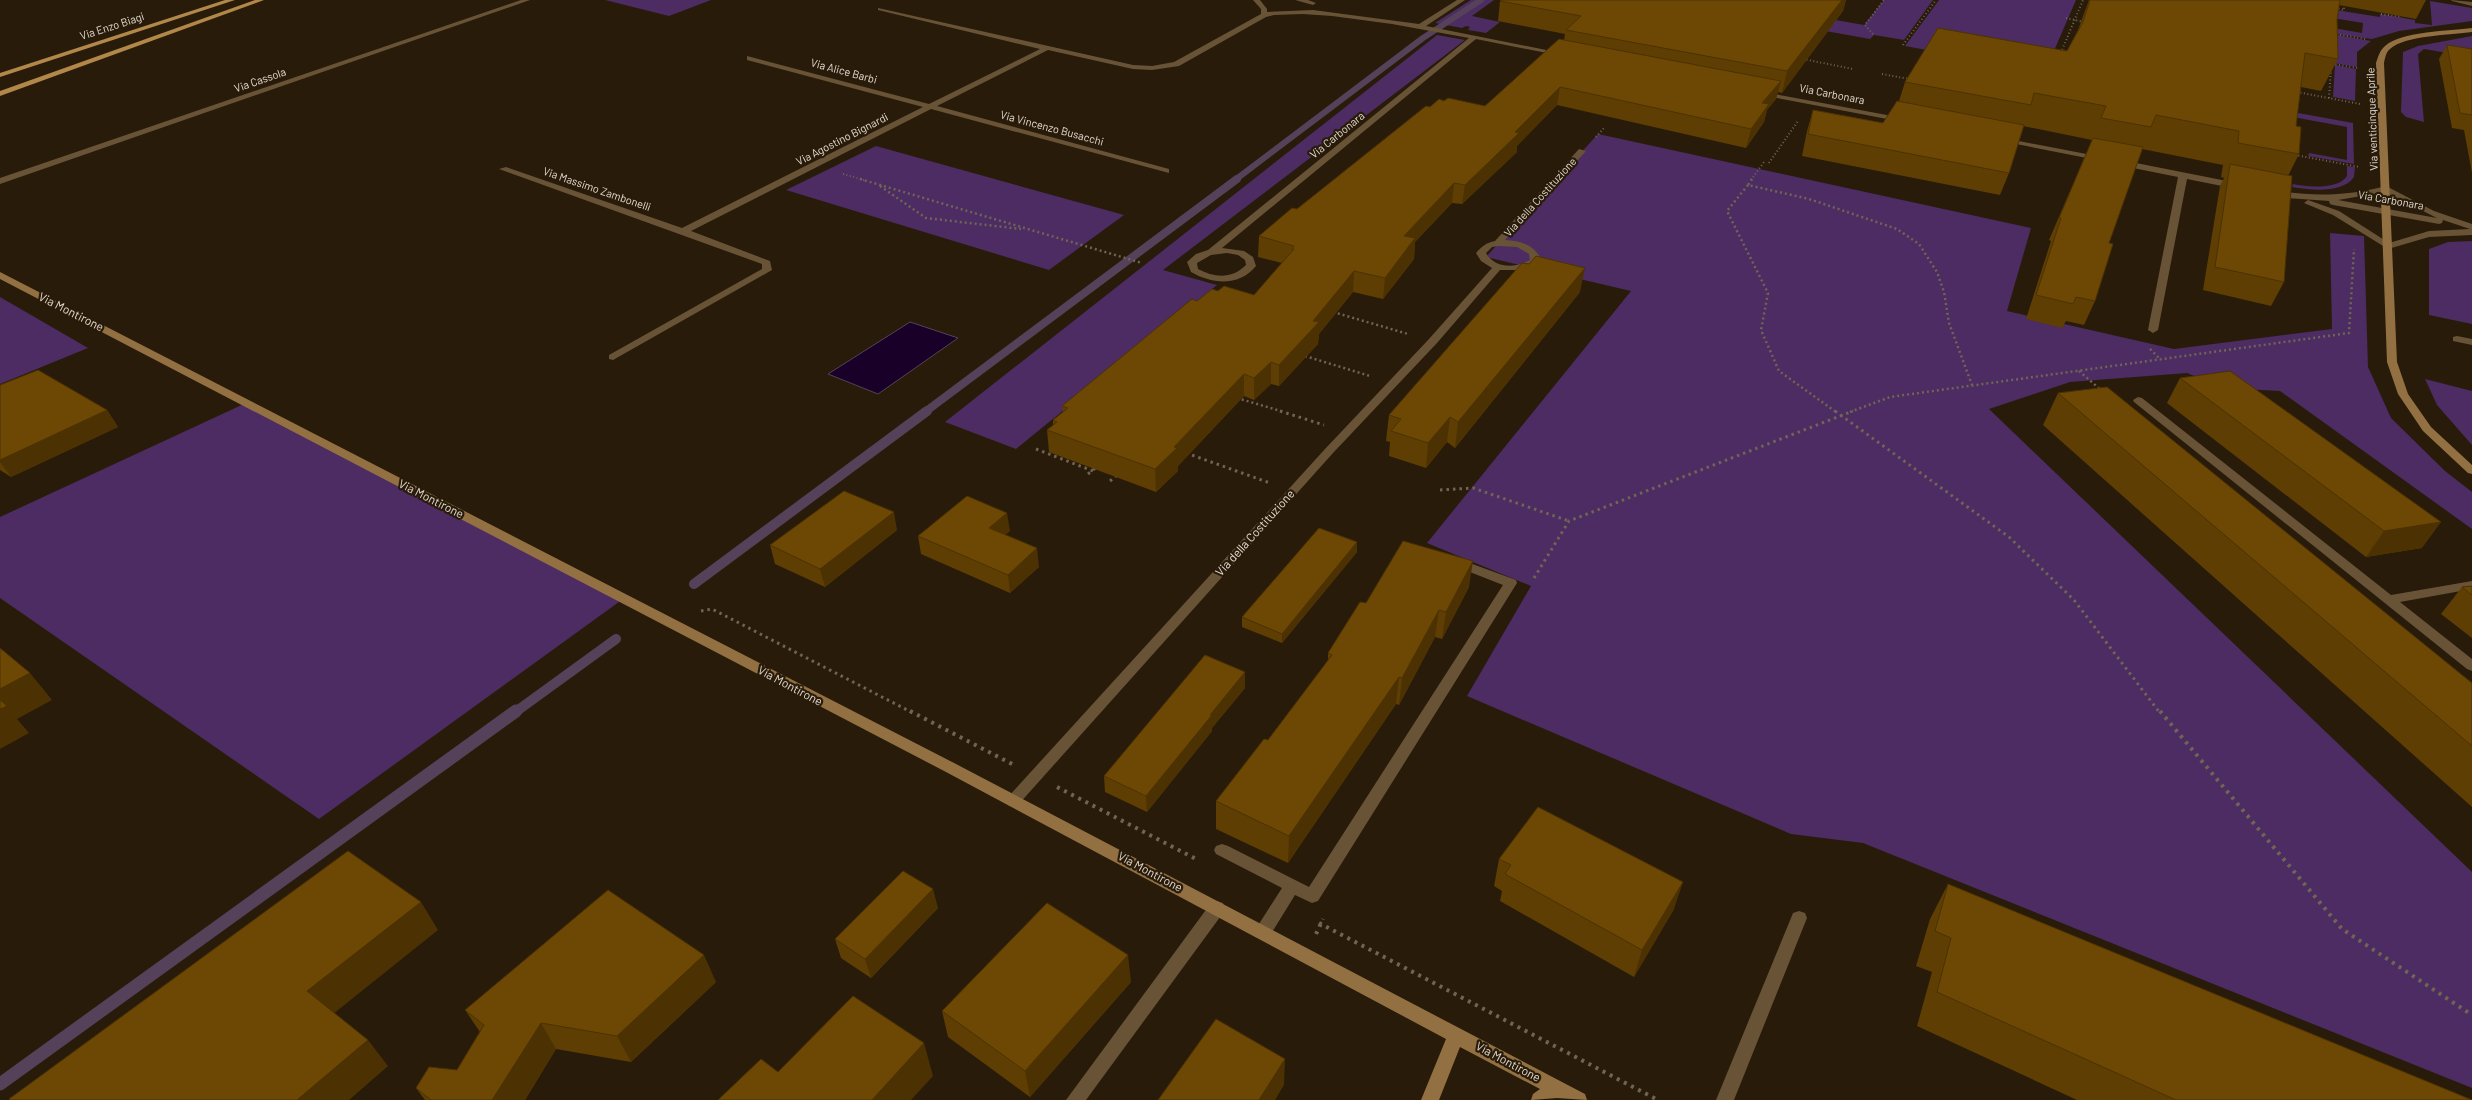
<svg xmlns="http://www.w3.org/2000/svg" width="2472" height="1100" font-family="Barlow,sans-serif">
  <style>
    .green { fill: #4c2c62 }
    .water { fill: #180028; stroke: #55415a }
    .lines { fill: none; stroke-linecap: round; stroke-linejoin: round }
    .stream-far3 { stroke: #55415a; stroke-width: 6 }
    .stream-far2 { stroke: #55415a; stroke-width: 8 }
    .stream-far1 { stroke: #55415a; stroke-width: 10 }
    .stream { stroke: #55415a; stroke-width: 13 }
    .path-far3 { stroke: #706555; stroke-width: 2; stroke-dasharray: 1 2.5; stroke-linecap: butt }
    .path-far2 { stroke: #706555; stroke-width: 2.5; stroke-dasharray: 2 3; stroke-linecap: butt }
    .path-far1 { stroke: #706555; stroke-width: 3; stroke-dasharray: 2.5 4; stroke-linecap: butt }
    .path { stroke: #706555; stroke-width: 4; stroke-dasharray: 3 5; stroke-linecap: butt }
    .lane { fill: #685337; fill-rule: evenodd }
    .street { fill: #685337; fill-rule: evenodd }
    .secondary { fill: #927042; fill-rule: evenodd }
    .primary { fill: #b2874a; fill-rule: evenodd }
    .wall { fill: #5e3e03 }
    .shaded-wall { fill: #4c3203 }
    .building { fill: #6d4804; stroke: #4c3203 }
    .labels { text-anchor: middle; stroke-width: 4.5; stroke-linejoin: round; paint-order: stroke }
    .far-street-label { font-size: 11px; fill: #e3dacf; stroke: #281b09 }
    .street-label { font-size: 12px; fill: #e3dacf; stroke: #281b09 }
  </style>
  <rect width="100%" height="100%" fill="#281b09"/>
  <g class="green">
    <polygon points="605,0 711,0 669,16"/>
    <polygon points="1471,0 1494,0 1472,16 1500,22 1486,33 1468,30 1470,27 1466,26 1462,28 1435,23"/>
    <polygon points="1654,0 1807,15 1864,25 1884,0 1933,0 1904,40 1874,35 1870,39"/>
    <polygon points="1939,0 2076,0 2047,67 2353,123 2354,164 2308,156 2309,153 2347,160 2347,127 1905,46"/>
    <polygon points="2271,0 2380,17 2380,14 2415,20 2415,23 2432,25 2430,1 2472,8 2472,21 2399,31 2372,39 2336,34 2322,26 2362,33 2363,23 2320,16"/>
    <polygon points="1437,35 1465,40 1163,270 1217,285 1016,449 945,422"/>
    <polygon points="2337,35 2371,41 2357,52 2357,67 2333,63"/>
    <polygon points="2472,36 2472,57 2424,49 2418,54 2424,122 2406,117 2401,112 2403,52 2418,46"/>
    <polygon points="2335,65 2356,69 2355,101 2333,97"/>
    <polygon points="1598,134 2031,228 2007,311 2174,349 2332,329 2330,233 2364,236 2368,367 2391,418 2445,471 2472,492 2472,529 2280,391 2223,388 2187,373 2070,382 1989,409 2472,872 2472,1088 1863,843 1791,834 1467,696 1531,586 1427,543 1631,291 1486,257"/>
    <polygon points="876,146 1124,215 1049,270 786,190"/>
    <path d="M2347,166L2355,167L2354,177C2342,194 2310,190 2292,187L2293,184C2307,187 2338,190 2347,176Z"/>
    <polygon points="2472,241 2472,324 2429,315 2429,249 2448,242"/>
    <polygon points="0,297 88,348 0,384"/>
    <polygon points="2425,379 2472,391 2472,445 2437,405"/>
    <polygon points="246,403 623,599 319,819 0,598 0,517"/>
  </g>
  <polygon class="water" points="910,322 958,338 878,394 828,374"/>
  <g class="lines">
    <polyline class="stream-far3" points="1235,180 1423,38 1481,0"/>
    <polyline class="stream-far2" points="925,412 1237,179"/>
    <g class="stream-far1">
      <polyline points="694,584 927,411"/>
      <polyline points="514,713 616,639"/>
    </g>
    <polyline class="stream" points="0,1084 516,711"/>
    <g class="path-far3">
      <polyline points="2335,8 2344,10 2344,0"/>
      <polyline points="2381,14 2402,17"/>
      <polyline points="2066,18 2084,22"/>
      <polyline points="1873,34 1865,25 1884,0"/>
      <polyline points="2333,34 2366,39"/>
      <polyline points="1903,45 1936,0"/>
      <polyline points="2065,51 2062,50 2083,0"/>
      <polyline points="1803,59 1853,69"/>
      <polyline points="2332,64 2358,68"/>
      <polyline points="1882,74 1909,79"/>
      <polyline points="2297,92 2360,104"/>
      <polyline points="2329,98 2331,69"/>
      <polyline points="1596,137 1604,128"/>
      <polyline points="2295,155 2360,167"/>
      <polyline points="1769,163 1798,121"/>
      <polyline points="843,174 864,180"/>
      <polyline points="1751,180 1764,162"/>
    </g>
    <g class="path-far2">
      <polyline points="860,179 1142,263"/>
      <polyline points="1752,179 1748,185 1809,199 1897,229 1919,244 1937,272 1944,292 1949,323 1972,385"/>
      <polyline points="1748,185 1727,211 1768,293 1761,330 1779,371 1836,412"/>
      <polyline points="880,186 926,218 1021,229"/>
      <polyline points="1333,312 1408,334"/>
      <polyline points="2150,349 2160,359"/>
      <polyline points="1305,356 1370,376"/>
      <polyline points="2079,371 2101,390"/>
      <polyline points="1237,398 1284,412"/>
      <polyline points="1850,412 1890,397 2349,333 2354,249"/>
    </g>
    <g class="path-far1">
      <polyline points="1280,411 1324,425"/>
      <polyline points="1835,411 2009,537 2074,600 2160,713"/>
      <polyline points="1036,449 1093,471"/>
      <polyline points="1186,453 1270,483"/>
      <polyline points="1088,474 1098,466"/>
      <polyline points="1110,481 1117,475"/>
      <polyline points="1440,490 1473,488 1569,521"/>
      <polyline points="1534,578 1569,521 1853,411"/>
      <polyline points="701,611 712,609 913,713"/>
    </g>
    <g class="path">
      <polyline points="910,711 1014,765"/>
      <polyline points="2160,711 2342,929 2472,1015"/>
      <polyline points="1057,787 1198,860"/>
      <polyline points="1319,923 1658,1100"/>
      <polyline points="1316,934 1323,919"/>
    </g>
    <g class="lane">
      <polygon points="2457,336 2472,339 2472,345 2453,341 2453,337"/>
      <polygon points="1456,558 1516,580 1517,583 1318,901 1312,903 1295,895 1269,937 1263,939 1257,937 1255,932 1257,927 1282,888 1216,854 1214,850 1216,846 1222,844 1228,846 1309,887 1503,585 1452,565 1450,562"/>
      <polygon points="1217,901 1223,903 1225,908 1223,913 1086,1100 1066,1100 1211,903"/>
      <polygon points="1799,911 1805,913 1807,918 1734,1100 1716,1100 1791,918 1793,913"/>
    </g>
    <g class="street">
      <polygon points="521,0 530,0 0,184 0,178"/>
      <path d="M1253,0H1260L1267,9V12L1313,10L1419,24L1457,0H1465L1426,26L1566,54L1562,56L1476,39L1222,248L1244,251L1253,257L1256,266C1239,287 1212,284 1191,272L1187,262L1196,254L1208,250L1469,38L1392,24L1332,16L1303,14L1274,15L1266,17L1179,66L1152,70L1133,69L1048,50L937,106L1169,169V173L931,109L691,231L770,261L772,270L613,360L609,359V355L762,269V264L499,169L506,167L682,228L923,107L747,60V56L929,104L1040,49L878,10V8L1133,65L1152,66L1174,62L1261,14V9ZM1227,253L1238,255L1245,260L1246,265C1232,279 1215,278 1198,269L1197,263L1211,255Z"/>
      <polygon points="1295,0 1308,0 1316,3 1313,5"/>
      <polygon points="2451,0 2472,2 2472,6 2452,1"/>
      <polygon points="1758,91 1903,118 1907,120 1903,122 1761,95 1757,93"/>
      <polygon points="1998,137 2102,157 2106,159 2102,161 2001,141 1998,141"/>
      <path d="M1579,149L1586,151L1505,240C1520,241 1532,244 1540,257L1537,263L1521,270H1500L1437,343L1333,453L1018,805L1013,807L1008,805L1005,801L1008,797L1325,449L1429,339L1492,268L1481,261L1476,253C1482,246 1486,243 1495,241ZM1498,246L1517,247L1529,254L1530,260C1516,268 1495,269 1486,253L1492,247Z"/>
      <polygon points="2121,160 2237,183 2241,186 2237,189 2187,179 2158,330 2153,333 2148,330 2178,177 2118,165 2118,161"/>
      <path d="M2386,186L2434,211L2472,224V235L2429,237L2388,249L2333,215L2304,203L2308,200L2339,211L2389,243L2429,231L2470,229L2443,220L2442,223L2439,224L2333,205L2330,204L2329,201L2287,198L2269,193L2273,190C2312,197 2348,196 2386,186ZM2385,192L2437,218L2338,200Z"/>
      <polygon points="2138,397 2142,398 2391,595 2472,581 2472,589 2400,602 2472,659 2472,671 2467,669 2134,402 2133,400"/>
    </g>
    <g class="secondary">
      <path d="M2472,28V32C2451,35 2406,35 2390,49C2386,52 2385,58 2384,63L2397,362L2408,394L2431,427L2472,465V474L2468,473L2423,431L2398,394L2387,362L2376,63C2378,57 2380,50 2385,46C2402,31 2450,31 2472,28Z"/>
      <polygon points="0,272 956,764 1562,1082 1585,1094 1587,1100 1557,1098 1531,1100 1533,1094 1540,1089 1460,1047 1439,1100 1421,1100 1446,1039 946,772 0,279"/>
    </g>
    <g class="primary">
      <polygon points="225,0 235,0 0,77 0,73"/>
      <polygon points="255,0 264,0 0,96 0,91"/>
    </g>
  </g>
  <g class="wall">
    <polygon points="1502,0 1846,0 1843,11 1782,93 1778,92 1776,99 1767,110 1764,122 1746,148 1557,105 1517,146 1517,152 1462,204 1452,203 1415,242 1414,259 1383,299 1353,292 1319,334 1318,344 1279,386 1271,384 1254,400 1244,396 1178,466 1178,471 1156,492 1049,452 1047,430 1053,425 1053,420 1063,412 1062,406 1197,301 1218,291 1254,295 1282,263 1258,257 1259,236 1297,209 1430,107 1444,101 1485,106 1564,40 1565,34 1498,21 1500,1"/>
    <polygon points="2089,0 2426,0 2416,19 2339,5 2337,20 2338,59 2321,91 2301,87 2296,126 2299,154 2288,176 2284,282 2271,306 2203,290 2220,186 2224,178 2221,177 2223,165 2142,149 2109,243 2095,301 2084,325 2066,321 2062,328 2026,319 2051,241 2049,240 2092,140 2023,126 2009,173 2000,195 1802,156 1807,131 1813,110 1883,123 1899,101 1905,82 2067,51 2078,30"/>
    <polygon points="2447,45 2472,49 2472,173 2464,130 2452,128 2439,59"/>
    <polygon points="1580,292 1455,448 1447,442 1426,468 1389,456 1390,442 1386,441 1389,415"/>
    <polygon points="2180,378 2422,548 2366,557 2167,403"/>
    <polygon points="0,385 107,410 118,427 11,477 0,470"/>
    <polygon points="2058,393 2472,683 2472,807 2043,425"/>
    <polygon points="897,530 825,587 775,564 770,545"/>
    <polygon points="1010,531 1005,535 1039,567 1010,593 921,554 918,536"/>
    <polygon points="1357,542 1357,552 1282,643 1242,627 1242,617"/>
    <polygon points="2472,586 2472,638 2441,614 2462,587"/>
    <polygon points="1469,587 1442,639 1435,637 1399,705 1396,704 1288,863 1216,829 1216,801 1268,740 1328,661 1328,653 1366,603"/>
    <polygon points="1245,672 1245,688 1212,728 1212,731 1147,812 1105,792 1104,776"/>
    <polygon points="1499,859 1674,909 1634,977 1500,901 1502,891 1494,886"/>
    <polygon points="1948,884 2472,1100 2077,1100 1917,1026 1932,972 1916,966 1930,919"/>
    <polygon points="938,908 871,978 841,958 835,939"/>
    <polygon points="716,982 631,1062 556,1049 525,1100 425,1100 416,1088 457,1070 480,1032 465,1010"/>
    <polygon points="1131,982 1030,1097 948,1037 942,1011"/>
  </g>
  <g class="shaded-wall">
    <polygon points="1842,0 1846,0 1843,11 1782,93 1787,71"/>
    <polygon points="1781,81 1776,99 1767,110 1764,122 1746,148 1751,129 1762,103"/>
    <polygon points="1560,87 1557,105 1517,146 1517,152 1462,204 1465,185 1515,132"/>
    <polygon points="1454,183 1452,203 1415,242 1414,259 1383,299 1385,278 1404,236"/>
    <polygon points="1585,268 1580,292 1455,448 1458,422"/>
    <polygon points="1354,271 1353,292 1319,334 1318,344 1279,386 1279,365 1313,321"/>
    <polygon points="1271,362 1271,384 1254,400 1254,378"/>
    <polygon points="1244,374 1244,396 1178,466 1178,471 1156,492 1155,469 1174,447"/>
    <polygon points="107,410 118,427 11,477 0,462 0,460"/>
    <polygon points="1450,417 1447,442 1426,468 1428,443"/>
    <polygon points="894,512 897,530 825,587 820,569"/>
    <polygon points="1007,513 1010,531 992,546 989,528"/>
    <polygon points="2441,522 2422,548 2366,557 2384,531"/>
    <polygon points="1357,542 1357,552 1282,643 1282,634"/>
    <polygon points="1037,548 1039,567 1010,593 1008,575"/>
    <polygon points="1473,561 1469,587 1442,639 1446,612"/>
    <polygon points="1439,610 1435,637 1399,705 1402,678"/>
    <polygon points="1245,672 1245,688 1212,728 1212,731 1147,812 1146,796 1210,715"/>
    <polygon points="30,673 52,700 17,719 29,733 0,749 0,689"/>
    <polygon points="1399,677 1396,704 1288,863 1289,836"/>
    <polygon points="1683,882 1674,909 1634,977 1642,950"/>
    <polygon points="933,889 938,908 871,978 865,959"/>
    <polygon points="421,902 438,930 328,1018 307,991"/>
    <polygon points="704,955 716,982 631,1062 617,1036"/>
    <polygon points="1128,955 1131,982 1030,1097 1025,1071"/>
    <polygon points="541,1023 556,1049 525,1100 492,1100"/>
    <polygon points="368,1040 388,1066 349,1100 297,1100"/>
    <polygon points="924,1043 933,1076 911,1100 872,1100"/>
    <polygon points="1285,1059 1284,1085 1275,1100 1259,1100"/>
  </g>
  <g class="building">
    <polygon points="1502,0 1842,0 1787,71 1566,30 1581,16 1500,1"/>
    <polygon points="2090,0 2340,0 2337,20 2338,59 2305,53 2296,126 2301,127 2299,154 2238,143 2239,131 2156,115 2151,127 2101,118 2106,106 2034,93 2031,105 1905,82 1938,28 2067,51 2083,22"/>
    <polygon points="1559,39 1781,81 1762,103 1769,104 1751,129 1560,87 1515,132 1519,133 1465,185 1454,183 1404,236 1415,238 1385,278 1354,271 1313,321 1319,322 1279,365 1271,362 1254,378 1244,374 1174,447 1177,448 1155,469 1047,430 1057,422 1053,420 1068,408 1062,406 1192,299 1197,301 1212,289 1218,291 1224,286 1254,295 1294,249 1292,249 1294,246 1259,236 1292,208 1297,209 1426,106 1430,107 1439,99 1444,101 1448,98 1485,106"/>
    <polygon points="2447,45 2472,49 2472,115 2460,113"/>
    <polygon points="1897,101 2024,125 2009,173 1808,134 1813,110 1883,123"/>
    <polygon points="2093,138 2143,147 2109,243 2113,244 2095,301 2076,297 2073,304 2036,295 2061,218 2059,218"/>
    <polygon points="2230,164 2292,176 2284,282 2215,267"/>
    <polygon points="1536,256 1585,268 1458,422 1450,417 1428,443 1391,431 1401,419 1389,415 1522,263 1529,264"/>
    <polygon points="38,370 107,410 0,460 0,385"/>
    <polygon points="2230,371 2441,522 2384,531 2180,378"/>
    <polygon points="2107,387 2472,683 2472,746 2058,393"/>
    <polygon points="844,491 894,512 820,569 770,545"/>
    <polygon points="967,496 1007,513 989,528 1037,548 1008,575 918,536"/>
    <polygon points="1319,528 1357,542 1282,634 1242,617"/>
    <polygon points="1403,541 1473,561 1446,612 1439,610 1402,678 1399,677 1289,836 1216,801 1264,739 1268,740 1332,655 1328,653 1360,602 1366,603"/>
    <polygon points="2472,586 2472,595 2462,587"/>
    <polygon points="0,648 30,673 0,689"/>
    <polygon points="1205,655 1245,672 1210,715 1212,715 1146,796 1104,776"/>
    <polygon points="0,700 7,706 0,709"/>
    <polygon points="1538,807 1683,882 1642,950 1505,874 1511,865 1499,859"/>
    <polygon points="348,851 421,902 307,991 368,1040 297,1100 10,1100 9,1099"/>
    <polygon points="903,871 933,889 865,959 835,939"/>
    <polygon points="1948,884 2472,1100 2176,1100 1937,992 1951,938 1935,931"/>
    <polygon points="608,890 704,955 617,1036 541,1023 492,1100 431,1100 416,1088 429,1067 457,1070 484,1025 465,1010"/>
    <polygon points="1047,903 1128,955 1025,1071 942,1011"/>
    <polygon points="853,996 924,1043 872,1100 718,1100 761,1059 778,1072"/>
    <polygon points="1216,1019 1285,1059 1259,1100 1158,1100"/>
  </g>
  <g class="labels">
    <g class="far-street-label">
      <text transform="translate(112 26) rotate(-18)" y="4">Via Enzo Biagi</text>
      <text transform="translate(844 71) rotate(15)" y="4">Via Alice Barbi</text>
      <text transform="translate(260 80) rotate(-19)" y="4">Via Cassola</text>
      <text transform="translate(1832 94) rotate(11)" y="4">Via Carbonara</text>
      <text transform="translate(2372 119) rotate(-92)" y="4">Via venticinque Aprile</text>
      <text transform="translate(1052 128) rotate(15)" y="4">Via Vincenzo Busacchi</text>
      <text transform="translate(1337 135) rotate(-39)" y="4">Via Carbonara</text>
      <text transform="translate(842 139) rotate(-27)" y="4">Via Agostino Bignardi</text>
      <text transform="translate(597 189) rotate(19)" y="4">Via Massimo Zambonelli</text>
      <text transform="translate(1540 197) rotate(-48)" y="4">Via della Costituzione</text>
      <text transform="translate(2391 200) rotate(10)" y="4">Via Carbonara</text>
    </g>
    <g class="street-label">
      <text transform="translate(71 312) rotate(27)" y="4">Via Montirone</text>
      <text transform="translate(431 499) rotate(27)" y="4">Via Montirone</text>
      <text transform="translate(1255 533) rotate(-48)" y="4">Via della Costituzione</text>
      <text transform="translate(790 686) rotate(28)" y="4">Via Montirone</text>
      <text transform="translate(1150 872) rotate(28)" y="4">Via Montirone</text>
      <text transform="translate(1508 1062) rotate(28)" y="4">Via Montirone</text>
    </g>
  </g>
</svg>
